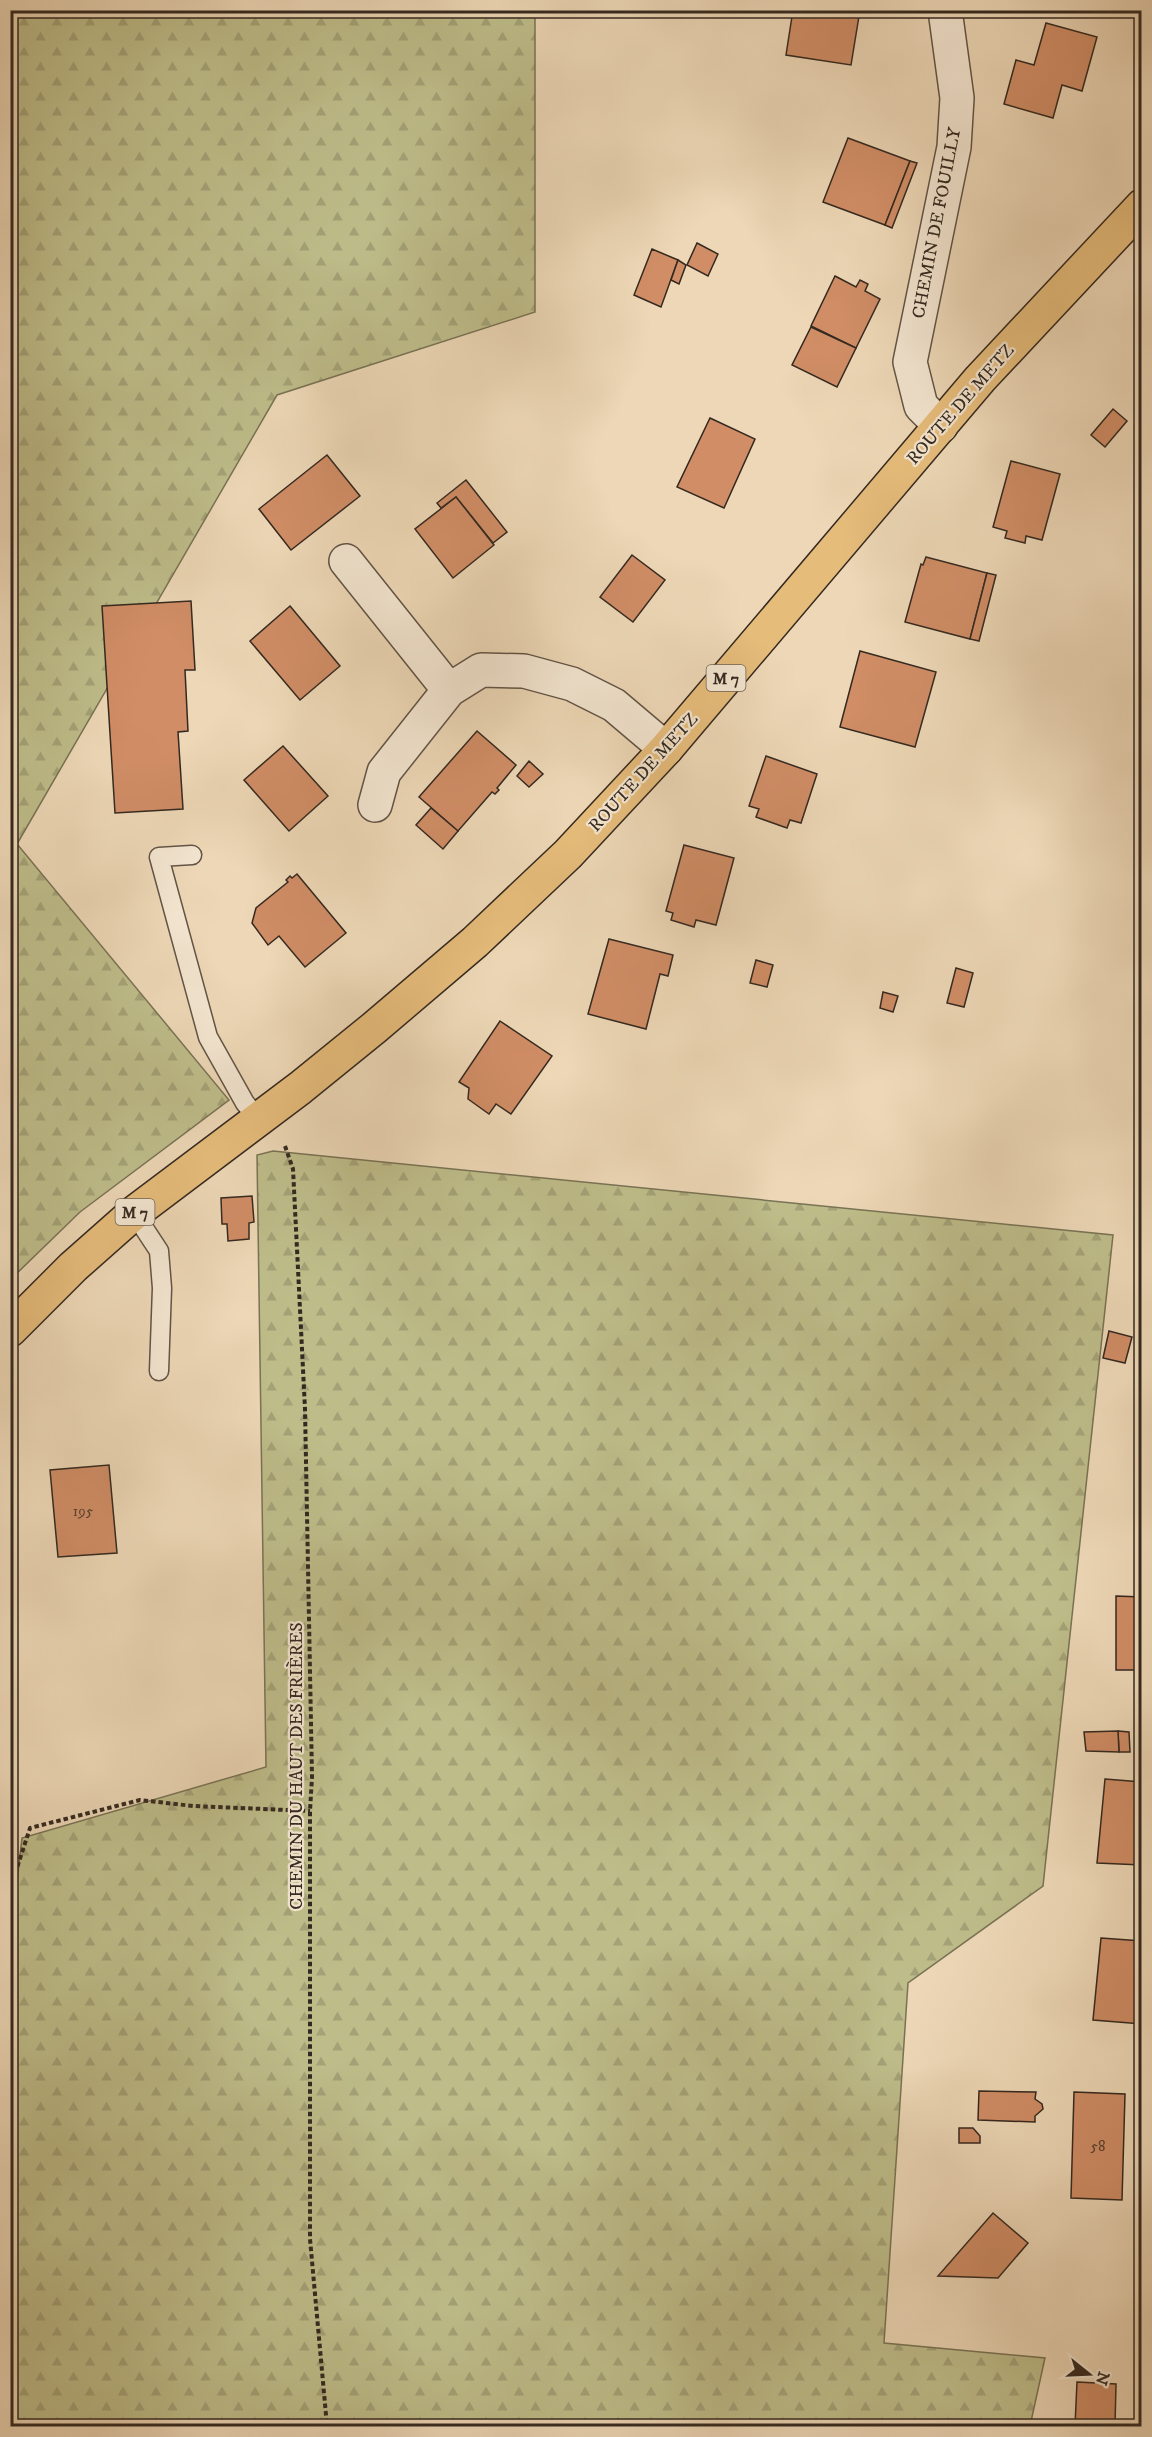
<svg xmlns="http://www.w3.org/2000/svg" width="1152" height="2437" font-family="'IM FELL DW Pica',serif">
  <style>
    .forest { fill: url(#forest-firs); stroke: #797355; stroke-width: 1.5 }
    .building { fill: #d08d66; stroke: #342920; stroke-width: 1.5 }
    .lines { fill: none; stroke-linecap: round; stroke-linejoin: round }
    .service-casing { stroke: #625446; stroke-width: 21 }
    .minor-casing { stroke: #625446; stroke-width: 36 }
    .primary-casing { stroke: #342920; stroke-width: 36 }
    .path { stroke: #342920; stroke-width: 4; stroke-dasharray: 4.5 3; stroke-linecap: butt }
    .service { stroke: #f3e5d0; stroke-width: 18 }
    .minor { stroke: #f3e5d0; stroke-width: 33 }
    .primary { stroke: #e6bc7b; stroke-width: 33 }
    .labels { text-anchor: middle; stroke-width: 4.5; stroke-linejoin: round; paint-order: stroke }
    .number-label { font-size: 15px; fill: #5b4232 }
    .shield { fill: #f3e5d0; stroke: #6d6155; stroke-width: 1.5 }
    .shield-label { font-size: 16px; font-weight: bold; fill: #342920 }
    .street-label { font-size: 18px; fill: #342920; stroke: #f3e5d0 }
  </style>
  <defs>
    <pattern id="forest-firs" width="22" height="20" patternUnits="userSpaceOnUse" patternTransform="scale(1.5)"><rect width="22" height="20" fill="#bebd8a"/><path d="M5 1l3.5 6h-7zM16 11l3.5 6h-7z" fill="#a4a277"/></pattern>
  </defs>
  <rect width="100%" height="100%" fill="#edd7b6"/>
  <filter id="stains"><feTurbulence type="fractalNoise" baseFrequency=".00333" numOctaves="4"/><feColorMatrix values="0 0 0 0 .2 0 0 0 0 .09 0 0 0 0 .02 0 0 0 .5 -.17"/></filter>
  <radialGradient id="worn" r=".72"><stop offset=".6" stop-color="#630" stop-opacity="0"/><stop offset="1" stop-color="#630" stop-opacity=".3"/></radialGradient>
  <g class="forest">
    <polygon points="11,11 535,11 535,312 277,395 17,844 229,1100 80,1212 11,1279"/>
    <polygon points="273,1151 1113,1235 1043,1886 908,1983 884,2343 1045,2358 1030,2426 11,2426 10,1943 22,1838 266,1767 257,1155"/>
  </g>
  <g class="building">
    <polygon points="793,10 860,10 851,65 786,55"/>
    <polygon points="1046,23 1097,37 1082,91 1062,85 1053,118 1004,104 1016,60 1034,65"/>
    <polygon points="848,138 910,161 885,225 823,202"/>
    <polygon points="910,161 917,163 892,228 885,225"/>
    <polygon points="697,243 718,254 708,276 687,265"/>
    <polygon points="652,249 678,260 661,307 634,295"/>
    <polygon points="678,260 686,265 679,284 671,280"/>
    <polygon points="835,276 856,287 860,280 868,284 865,291 880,299 856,348 811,326"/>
    <polygon points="811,327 856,348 837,387 792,365"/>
    <polygon points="1113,409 1127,421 1105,447 1091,435"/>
    <polygon points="710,418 755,439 724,508 677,487"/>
    <polygon points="327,455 360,496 291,550 259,509"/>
    <polygon points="1011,461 1060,474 1042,540 1026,536 1025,543 1005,538 1007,531 993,527"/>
    <polygon points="466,480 507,532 493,543 456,497 441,508 437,503"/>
    <polygon points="456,497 494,545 453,578 415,529"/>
    <polygon points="632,555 665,580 633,622 600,597"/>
    <polygon points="926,557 987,573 970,639 905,622 921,564 923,565"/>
    <polygon points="987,573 996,575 979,641 970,639"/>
    <polygon points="191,601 195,670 185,670 188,731 178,732 183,809 115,813 102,606"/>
    <polygon points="290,606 340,666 300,700 250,641"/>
    <polygon points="860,651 936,672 915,747 840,727"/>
    <polygon points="477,731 516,765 497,788 499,790 495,794 492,792 458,831 419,797"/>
    <polygon points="283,746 328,796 289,831 244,780"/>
    <polygon points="766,756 817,774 801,823 790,820 787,828 756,817 759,809 749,806"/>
    <polygon points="529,761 543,774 529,787 517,776"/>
    <polygon points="431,808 458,831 443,849 416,825"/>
    <polygon points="684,845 734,858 716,925 696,920 694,927 671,920 673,913 666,911"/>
    <polygon points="297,874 346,933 305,967 279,936 268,945 252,923 256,908 288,882 286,880 290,876 292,878"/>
    <polygon points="609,939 673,955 668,976 660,974 646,1029 588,1014"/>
    <polygon points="756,960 773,965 767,987 750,983"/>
    <polygon points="956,968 973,973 964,1007 947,1003"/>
    <polygon points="883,992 898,996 893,1012 880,1008"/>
    <polygon points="500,1021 552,1056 511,1114 496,1104 489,1114 468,1099 469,1088 459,1082"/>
    <polygon points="252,1196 254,1222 249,1223 249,1239 228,1241 227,1224 222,1224 221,1198"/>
    <polygon points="1109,1331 1132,1337 1125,1363 1103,1358"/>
    <polygon points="109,1465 117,1553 58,1557 50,1470"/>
    <polygon points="1116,1596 1142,1597 1142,1670 1116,1670"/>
    <polygon points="1118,1731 1129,1732 1130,1752 1119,1752"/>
    <polygon points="1118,1731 1119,1752 1086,1751 1084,1732"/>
    <polygon points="1105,1779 1142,1782 1142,1865 1097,1863"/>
    <polygon points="1101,1938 1142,1941 1142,2024 1093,2020"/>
    <polygon points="979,2091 1036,2092 1035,2099 1042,2104 1043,2109 1035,2116 1035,2122 978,2120"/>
    <polygon points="1074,2092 1125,2094 1122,2200 1071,2198"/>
    <polygon points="959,2128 973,2128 980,2136 980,2143 959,2143"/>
    <polygon points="993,2213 1028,2243 998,2278 938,2276"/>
    <polygon points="1077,2382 1116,2384 1115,2426 1075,2426"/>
  </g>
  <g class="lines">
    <defs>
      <g id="service">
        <polyline points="192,855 159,857 208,1037 245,1103 258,1118"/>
        <polyline points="134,1213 159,1251 162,1288 159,1371"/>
      </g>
      <g id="minor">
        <polyline points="941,426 921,406 910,362 954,147 957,98 945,10"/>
        <polyline points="346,561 449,690"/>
        <polyline points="375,805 384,772 449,690 481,670 524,671 572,684 614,705 666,749"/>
      </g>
      <polyline id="primary" points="10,1330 73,1267 134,1213 300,1088 374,1028 475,942 568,854 666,749 980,379 1142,206"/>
    </defs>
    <use href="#service" class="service-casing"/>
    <use href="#minor" class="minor-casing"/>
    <use href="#primary" class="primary-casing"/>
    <g class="path">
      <polyline points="285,1146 293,1169 305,1409 312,1777 310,1811 310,2239 327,2426"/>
      <polyline points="10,1903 13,1880 30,1828 140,1800 193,1806 310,1811"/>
    </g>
    <use href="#service" class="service"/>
    <use href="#minor" class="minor"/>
    <use href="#primary" class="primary"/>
  </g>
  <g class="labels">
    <g class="number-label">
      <text x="83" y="1516">195</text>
      <text x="1098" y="2151">58</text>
    </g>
    <g class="shield">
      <rect x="706.5" y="665" width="39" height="26" rx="4.5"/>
      <rect x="115.5" y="1199" width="39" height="26" rx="4.5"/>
    </g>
    <g class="shield-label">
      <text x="726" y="684">M 7</text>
      <text x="135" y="1218">M 7</text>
    </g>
    <g class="street-label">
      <text transform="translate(936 223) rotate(-79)" y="6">CHEMIN DE FOUILLY</text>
      <text transform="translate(960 404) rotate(-49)" y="6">ROUTE DE METZ</text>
      <text transform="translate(643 772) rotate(-48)" y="6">ROUTE DE METZ</text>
      <text transform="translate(296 1766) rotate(-90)" y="6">CHEMIN DU HAUT DES FRIÈRES</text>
    </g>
  </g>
  <rect width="1152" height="2437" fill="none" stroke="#edd7b6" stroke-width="36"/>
  <rect x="12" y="12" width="1128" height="2413" fill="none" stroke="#342920" stroke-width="3"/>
  <rect x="18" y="18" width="1116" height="2401" fill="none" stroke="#342920" stroke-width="1.5"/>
  <g transform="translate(1089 2374) rotate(108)" stroke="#f3e5d0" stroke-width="4.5" paint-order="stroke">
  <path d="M0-4.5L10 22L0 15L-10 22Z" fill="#342920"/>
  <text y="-9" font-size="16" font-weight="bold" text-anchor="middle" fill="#342920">N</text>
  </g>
  <rect width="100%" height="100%" filter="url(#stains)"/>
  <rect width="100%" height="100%" fill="url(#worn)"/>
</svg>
